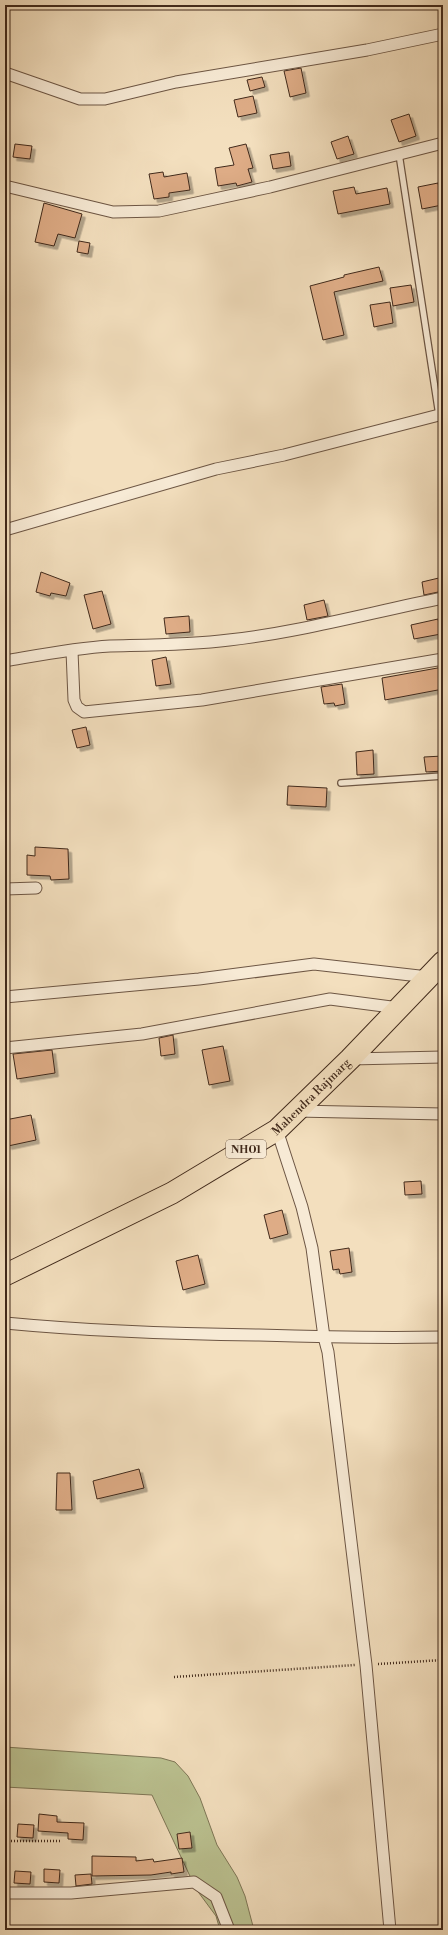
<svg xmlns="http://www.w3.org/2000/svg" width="448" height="1935" font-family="'Libre Bodoni',serif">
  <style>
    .green { fill: #bbc291; stroke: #7e7656 }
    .building { fill: #deac86; stroke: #40291b; filter: url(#shadow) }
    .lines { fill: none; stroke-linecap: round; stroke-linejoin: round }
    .lane-casing { stroke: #6d5644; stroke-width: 8 }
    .street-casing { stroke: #6d5644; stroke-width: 13 }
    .highway-casing { stroke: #40291b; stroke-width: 23 }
    .path { stroke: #40291b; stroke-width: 2.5; stroke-dasharray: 1 2; stroke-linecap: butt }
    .lane { stroke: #f7ead5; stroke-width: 5.5 }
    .street { stroke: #f7ead5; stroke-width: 11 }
    .highway { stroke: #f3dfbe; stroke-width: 21 }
    .labels { text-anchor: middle; stroke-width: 4; stroke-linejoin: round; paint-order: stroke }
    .shield { fill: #f7ead5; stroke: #776353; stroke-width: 1 }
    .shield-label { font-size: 11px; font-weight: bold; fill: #40291b }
    .street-label { font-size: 12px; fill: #40291b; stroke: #f7ead5 }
  </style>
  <defs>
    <filter id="shadow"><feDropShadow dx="3.5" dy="3.5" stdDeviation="0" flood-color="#0004"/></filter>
  </defs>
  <rect width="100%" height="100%" fill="#f3dfbe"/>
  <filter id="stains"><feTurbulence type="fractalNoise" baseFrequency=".005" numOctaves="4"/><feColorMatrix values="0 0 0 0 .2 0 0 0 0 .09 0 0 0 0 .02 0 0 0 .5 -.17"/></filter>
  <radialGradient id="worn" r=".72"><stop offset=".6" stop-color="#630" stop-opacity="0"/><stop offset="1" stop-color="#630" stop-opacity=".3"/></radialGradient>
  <polygon class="green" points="5,1747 161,1758 175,1762 188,1776 200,1798 217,1845 237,1877 245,1896 254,1930 220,1930 216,1916 196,1889 152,1795 5,1787"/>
  <g class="building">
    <polygon points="301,68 306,93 290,97 284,71"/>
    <polygon points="262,77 265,87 250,91 247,80"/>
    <polygon points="253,96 257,113 238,117 234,100"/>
    <polygon points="409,114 416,136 399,142 391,120"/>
    <polygon points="348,136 354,154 337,159 331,142"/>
    <polygon points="15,144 32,146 30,159 13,157"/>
    <polygon points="246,144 253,168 248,169 252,182 237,186 236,183 218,186 215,168 234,165 229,148"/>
    <polygon points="289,152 291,166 273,169 270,155"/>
    <polygon points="163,172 164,177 187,173 190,190 169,193 169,197 154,199 149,174"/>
    <polygon points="438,183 442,205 422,209 418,187"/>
    <polygon points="354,187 356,194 387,188 390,204 338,214 333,191"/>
    <polygon points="44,203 82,214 75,238 58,234 54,246 35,242"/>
    <polygon points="79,241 90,243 88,254 77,252"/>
    <polygon points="379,267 383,281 334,292 344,335 323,340 310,286 344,277 344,275"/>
    <polygon points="411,285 414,302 393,306 390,288"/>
    <polygon points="390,302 393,323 374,327 370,305"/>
    <polygon points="41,572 70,583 66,596 51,593 50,596 36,592"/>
    <polygon points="443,577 443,591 424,595 422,582"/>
    <polygon points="102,591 111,624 93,629 84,595"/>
    <polygon points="324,600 328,616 307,620 304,605"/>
    <polygon points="189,616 190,632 166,634 164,618"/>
    <polygon points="438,619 441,634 414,639 411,625"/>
    <polygon points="166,657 171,684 156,686 152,660"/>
    <polygon points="443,667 443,689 385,700 382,678"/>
    <polygon points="342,684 345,704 335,706 334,703 324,704 321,687"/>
    <polygon points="86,727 90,745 77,748 72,730"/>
    <polygon points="373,750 374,774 357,775 356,752"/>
    <polygon points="443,756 443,771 426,772 424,757"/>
    <polygon points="288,786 327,788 326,807 287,805"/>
    <polygon points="35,847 68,849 69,879 51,880 50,876 27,875 27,855 35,856"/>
    <polygon points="173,1035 175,1054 161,1056 159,1038"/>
    <polygon points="223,1046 230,1081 209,1085 202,1050"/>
    <polygon points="52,1050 55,1073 17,1079 13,1054"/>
    <polygon points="31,1115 36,1140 8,1146 5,1120"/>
    <polygon points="421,1181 422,1194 405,1195 404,1182"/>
    <polygon points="282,1210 288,1234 270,1239 264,1215"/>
    <polygon points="349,1248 352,1272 340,1274 339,1269 333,1270 330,1251"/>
    <polygon points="198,1255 205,1284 183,1290 176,1261"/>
    <polygon points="139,1469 144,1488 97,1499 93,1481"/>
    <polygon points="57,1473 70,1473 72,1510 56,1510"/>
    <polygon points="39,1814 57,1816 57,1822 84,1823 83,1840 68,1839 68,1833 38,1831"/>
    <polygon points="18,1824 34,1825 33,1838 17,1837"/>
    <polygon points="190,1832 192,1848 179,1849 177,1834"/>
    <polygon points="92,1856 136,1857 136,1861 153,1859 154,1862 182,1858 184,1872 171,1874 171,1872 151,1875 92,1876"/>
    <polygon points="44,1869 60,1870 59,1883 44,1882"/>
    <polygon points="15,1871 31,1872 30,1884 14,1883"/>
    <polygon points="91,1874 92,1884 76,1886 75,1875"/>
  </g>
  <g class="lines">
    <defs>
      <g id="lane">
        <polyline points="399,154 439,415"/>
        <polyline points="341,783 443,776"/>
      </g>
      <g id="street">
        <polyline points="5,73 80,99 105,99 176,82 367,50 443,34"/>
        <polyline points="5,186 113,212 159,211 270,187 443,143"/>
        <polyline points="5,530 216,469 284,455 443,414"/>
        <polyline points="72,651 74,700 77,707 84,712 202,700 443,659"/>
        <path d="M5,661C40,655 75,648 110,646C150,645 189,645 229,640C301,632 372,612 443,598"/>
        <polyline points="5,889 36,888"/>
        <polyline points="5,997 199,979 314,964 428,977"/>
        <polyline points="5,1048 142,1034 330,999 399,1008"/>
        <polyline points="350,1059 443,1057"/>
        <polyline points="296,1111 443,1114"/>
        <polyline points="277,1130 302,1207 312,1248 324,1337"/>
        <path d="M5,1323C89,1331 174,1334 259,1335C320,1337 381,1338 443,1337"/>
        <polyline points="324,1337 328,1352 366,1665 390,1930"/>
        <polyline points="5,1893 71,1893 194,1882 216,1897 229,1930"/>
      </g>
      <g id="highway">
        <path id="s1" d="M5,1275L172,1193L277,1130L350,1059L443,962"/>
      </g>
    </defs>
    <use href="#lane" class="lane-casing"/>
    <use href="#street" class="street-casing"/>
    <use href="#highway" class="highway-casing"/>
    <g class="path">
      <polyline points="378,1664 443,1660"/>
      <polyline points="174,1677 355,1665"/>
      <polyline points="5,1841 62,1841"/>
    </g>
    <use href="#lane" class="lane"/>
    <use href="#street" class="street"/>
    <use href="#highway" class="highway"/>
  </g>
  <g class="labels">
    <rect class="shield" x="226" y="1140" width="40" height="18" rx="3"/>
    <g class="shield-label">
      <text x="246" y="1153">NH01</text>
    </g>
    <g class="street-label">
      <text dy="4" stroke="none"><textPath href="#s1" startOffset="356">Mahendra Rajmarg</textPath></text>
    </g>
  </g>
  <rect width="448" height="1935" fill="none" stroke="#f3dfbe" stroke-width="20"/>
  <rect x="6" y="6" width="436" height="1923" fill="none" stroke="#40291b" stroke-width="2"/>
  <rect x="10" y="10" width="428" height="1915" fill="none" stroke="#40291b"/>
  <rect width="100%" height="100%" filter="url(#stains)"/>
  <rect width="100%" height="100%" fill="url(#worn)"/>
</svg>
